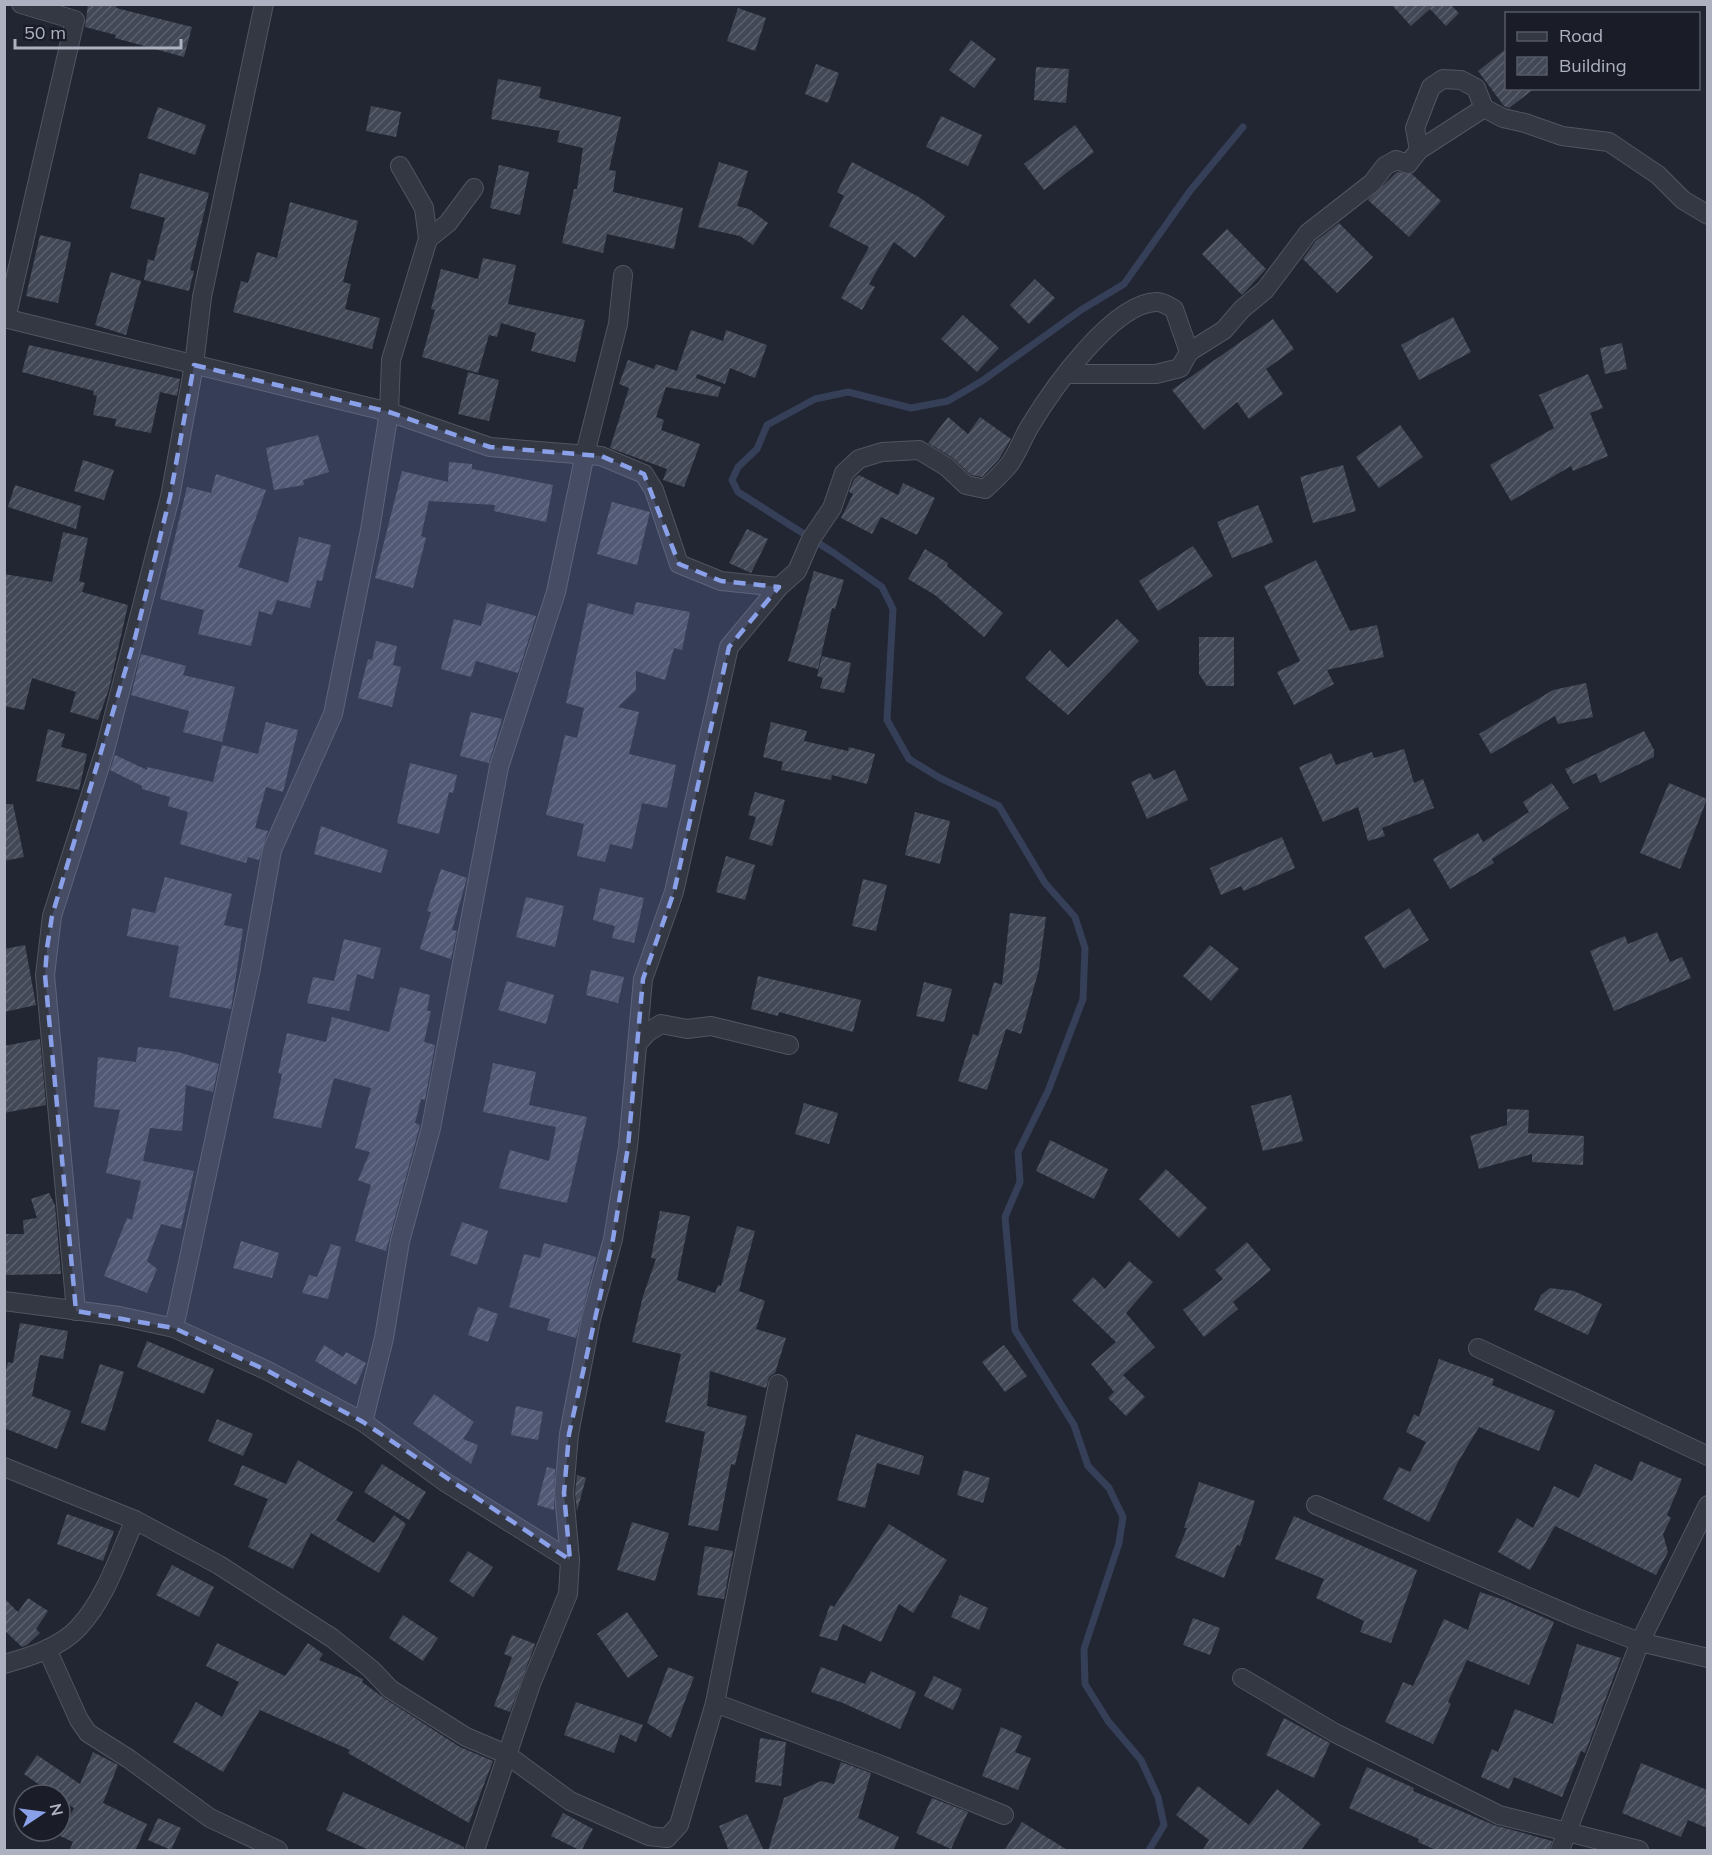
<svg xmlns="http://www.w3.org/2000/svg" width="1712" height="1855" font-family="Mulish,sans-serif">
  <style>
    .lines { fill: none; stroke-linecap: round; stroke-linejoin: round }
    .stream { stroke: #363f58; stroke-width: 7 }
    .building { fill: url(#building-hatch) }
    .minor-casing { stroke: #525561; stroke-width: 20 }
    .minor { stroke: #343843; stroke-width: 18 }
    .marked { fill: #8aa0e9; fill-opacity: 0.2; stroke: #8aa0e9; stroke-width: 4.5; stroke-dasharray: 12 8; stroke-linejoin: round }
  </style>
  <defs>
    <pattern id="building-hatch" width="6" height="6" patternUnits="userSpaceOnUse" patternTransform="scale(1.5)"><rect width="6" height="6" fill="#434857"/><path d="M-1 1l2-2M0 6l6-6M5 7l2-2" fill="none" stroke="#5c606d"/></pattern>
  </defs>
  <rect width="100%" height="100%" fill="#212632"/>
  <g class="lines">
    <polyline class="stream" points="1149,1850 1164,1825 1158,1797 1141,1760 1108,1721 1085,1684 1084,1649 1119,1543 1123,1517 1109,1488 1088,1466 1074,1425 1015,1330 1005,1217 1020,1182 1018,1152 1048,1091 1083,999 1085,948 1075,917 1045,883 999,806 940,778 909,759 887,720 893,609 882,587 834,553 738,492 732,480 738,467 757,449 767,425 815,399 848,392 911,408 948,401 982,381 1081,310 1124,284 1190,191 1243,127"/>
  </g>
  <g class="building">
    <polygon points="88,4 117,4 116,8 192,27 184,57 115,38 116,35 85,27"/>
    <polygon points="1391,4 1450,4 1459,13 1446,26 1430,9 1411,26"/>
    <polygon points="738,8 766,18 755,51 727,41"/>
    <polygon points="971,40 996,59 974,88 949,70"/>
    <polygon points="1506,49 1506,88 1535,88 1509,108 1504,106 1478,71"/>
    <polygon points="816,64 839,73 828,103 805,94"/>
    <polygon points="1036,67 1069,69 1066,103 1034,100"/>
    <polygon points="498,79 541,87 539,98 621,117 609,170 616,171 613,192 683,208 674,249 607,234 603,253 562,243 574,189 577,189 583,148 557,142 560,131 491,119"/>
    <polygon points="371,106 401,112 396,137 366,131"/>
    <polygon points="158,107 206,125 195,155 147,138"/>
    <polygon points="941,116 982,135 968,166 926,147"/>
    <polygon points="1075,125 1094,152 1044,190 1024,164"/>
    <polygon points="719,162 748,171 737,206 749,209 768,223 753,245 740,236 698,227"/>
    <polygon points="852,162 919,197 945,216 915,258 894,242 869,284 875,287 862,310 841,298 869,247 829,226 844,196 837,192"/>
    <polygon points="499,165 529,172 520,215 490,208"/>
    <polygon points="1397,172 1412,174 1441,201 1409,237 1368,200"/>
    <polygon points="140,173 209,193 190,270 194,271 189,291 144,280 148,259 154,261 165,218 130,208"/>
    <polygon points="290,202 358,221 343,282 351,284 345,309 380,318 372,349 233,312 241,281 248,283 257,252 277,258"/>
    <polygon points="1339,223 1373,257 1337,293 1303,259 1316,241"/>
    <polygon points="1227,229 1266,269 1242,295 1202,254"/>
    <polygon points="40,235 71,242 58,303 26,296"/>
    <polygon points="483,258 516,265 508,304 585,320 575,362 531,351 536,333 501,323 497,337 489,335 478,373 422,357 435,310 431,309 441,269 478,279"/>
    <polygon points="111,272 141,281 126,335 95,325"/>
    <polygon points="1035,279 1055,298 1029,324 1010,305"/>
    <polygon points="963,315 999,348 977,372 941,339"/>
    <polygon points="1453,317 1471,352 1419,380 1401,345"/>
    <polygon points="1273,319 1294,349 1266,369 1283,394 1249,419 1237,402 1204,430 1172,390"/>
    <polygon points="691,330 723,341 726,330 767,345 755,378 730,368 725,384 697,374 696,378 721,387 718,397 666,387 656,417 664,420 661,430 700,444 684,487 663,480 667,469 610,448 629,388 619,384 628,360 654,369 656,364 677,371"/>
    <polygon points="1622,343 1627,369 1605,374 1600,348"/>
    <polygon points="29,345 180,379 177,396 160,392 151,433 115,426 116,419 93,415 97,396 93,395 94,391 22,372"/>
    <polygon points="468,372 499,380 489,421 458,414"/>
    <polygon points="1588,374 1603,408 1590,413 1608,456 1573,471 1571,466 1511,501 1490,465 1554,428 1539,395"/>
    <polygon points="948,417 968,434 980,417 1011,439 999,459 982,477 971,475 953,458 928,443"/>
    <polygon points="1400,425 1423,457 1379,488 1356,457"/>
    <polygon points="318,435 329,472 303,480 304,485 274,490 266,448"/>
    <polygon points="83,460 114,470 104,500 74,491"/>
    <polygon points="449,462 472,464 472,469 553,485 546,522 494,511 495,505 429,501 421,536 426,538 413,588 375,578 402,471 448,482"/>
    <polygon points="1343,465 1356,511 1313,523 1300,477"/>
    <polygon points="216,474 266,490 238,567 288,583 299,537 331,545 322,581 317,580 310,608 277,600 272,615 259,611 251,646 198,634 204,610 160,599 187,487 211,493"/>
    <polygon points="859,475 898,495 903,483 935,498 917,535 881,517 872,534 841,518 853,494 849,492 854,479"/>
    <polygon points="15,485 81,506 76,529 8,507"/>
    <polygon points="612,502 650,512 637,565 597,554"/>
    <polygon points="1258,505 1273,542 1232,558 1217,522"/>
    <polygon points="747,529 768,539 751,573 729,563"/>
    <polygon points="63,532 88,538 79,581 85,583 82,592 128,605 109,689 98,720 70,712 76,692 32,678 24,710 4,706 4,574 52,582"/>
    <polygon points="1193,546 1213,576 1158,611 1139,581"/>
    <polygon points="925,549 948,563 947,566 1003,613 984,637 935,595 908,579"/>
    <polygon points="1316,560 1350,631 1377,625 1384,657 1327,670 1334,684 1294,705 1277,672 1300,661 1264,586"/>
    <polygon points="814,571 844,580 835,609 832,608 818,669 788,661"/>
    <polygon points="636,602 690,612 682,650 674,648 665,680 636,671 636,690 618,707 639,712 629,754 676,765 667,808 642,803 632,849 610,844 605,862 577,856 584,824 546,815 565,735 577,738 584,708 566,703 588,603 633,615"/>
    <polygon points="487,603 536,616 518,673 476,661 471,677 441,669 454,619 481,626"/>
    <polygon points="1117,619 1139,641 1068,715 1025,678 1050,650 1068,668"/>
    <polygon points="1199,637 1234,637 1234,686 1207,686 1199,674"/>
    <polygon points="376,641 397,646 393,665 401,667 392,707 358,698 368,659 372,660"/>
    <polygon points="141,654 186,666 183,675 235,687 222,742 183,732 189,711 131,695"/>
    <polygon points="822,656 851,663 844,693 820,688 823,678 817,676"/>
    <polygon points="1586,683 1593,717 1558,724 1555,716 1491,754 1479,734 1553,690"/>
    <polygon points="471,712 502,719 489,763 460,756"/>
    <polygon points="266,722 298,730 283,792 266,787 255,828 268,831 259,860 248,857 246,863 180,844 188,812 168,806 170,797 142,789 142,786 110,770 115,755 147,770 147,767 213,782 222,745 258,754"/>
    <polygon points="771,722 807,731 804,741 848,751 849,747 875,754 867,784 832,775 831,780 781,770 783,762 763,757"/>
    <polygon points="48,729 65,734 61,747 87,754 79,790 36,781"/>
    <polygon points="1644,731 1654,750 1654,757 1600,783 1596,773 1573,784 1565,769"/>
    <polygon points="1404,749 1414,783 1423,779 1434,808 1382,828 1385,836 1368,841 1358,807 1323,822 1299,767 1331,753 1336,765 1372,752 1374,758"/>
    <polygon points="410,763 457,775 453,793 449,792 439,834 397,823"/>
    <polygon points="1175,770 1188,800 1147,819 1131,782 1150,773 1154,780"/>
    <polygon points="1552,783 1569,808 1492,859 1494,863 1450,889 1433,859 1478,833 1483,842 1529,812 1523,802"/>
    <polygon points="1669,783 1707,799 1680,869 1640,853"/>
    <polygon points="755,792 785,800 772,846 749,839 756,817 748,815"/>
    <polygon points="4,804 13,804 24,857 4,861"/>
    <polygon points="915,812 950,821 940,864 905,855"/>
    <polygon points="321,826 388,850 381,873 314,854"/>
    <polygon points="1282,837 1295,868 1244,891 1241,886 1221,895 1210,868"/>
    <polygon points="726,856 755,865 745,900 716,892"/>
    <polygon points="441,869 467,878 452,930 457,931 451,959 420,949 431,912 427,911"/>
    <polygon points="165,877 232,894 224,925 243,929 231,1009 169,997 179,946 127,936 132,908 155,913"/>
    <polygon points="863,879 887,885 876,931 852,926"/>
    <polygon points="600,888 644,898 634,943 612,938 615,926 593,920"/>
    <polygon points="526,897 564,906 555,947 516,937"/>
    <polygon points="1409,908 1429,940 1384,969 1364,937"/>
    <polygon points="1010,913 1046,917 1039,969 1021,1034 1006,1029 987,1090 958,1081 973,1034 978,1036 994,982 1002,985"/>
    <polygon points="1657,932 1670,962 1682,957 1691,978 1614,1011 1590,951 1625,936 1628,944"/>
    <polygon points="344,939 381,948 373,979 357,974 349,1011 307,1003 313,977 334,981"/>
    <polygon points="25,945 36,1005 4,1012 4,949"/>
    <polygon points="1210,945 1239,969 1211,1001 1183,976"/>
    <polygon points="591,970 624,977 618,1003 586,995"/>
    <polygon points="758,976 861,1000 853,1032 779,1012 778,1016 751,1009"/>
    <polygon points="507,981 554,995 546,1024 498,1010"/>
    <polygon points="924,982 952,989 944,1022 916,1016"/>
    <polygon points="400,987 430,995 427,1011 431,1011 424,1042 435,1045 425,1100 421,1099 415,1123 420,1125 386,1251 355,1241 371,1185 358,1180 370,1152 355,1148 371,1088 334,1078 321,1128 273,1118 282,1074 278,1073 287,1033 326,1042 332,1017 389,1032"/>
    <polygon points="40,1039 46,1105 4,1113 4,1046"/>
    <polygon points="138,1047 178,1052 219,1064 213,1092 186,1085 182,1131 150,1128 143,1161 194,1171 181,1229 161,1224 147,1261 157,1269 147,1293 104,1276 127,1218 132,1220 141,1181 106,1173 120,1110 94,1107 98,1057 136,1062"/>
    <polygon points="493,1063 536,1072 529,1105 587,1117 567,1203 499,1188 510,1150 549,1161 556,1127 483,1112"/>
    <polygon points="1291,1095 1303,1141 1263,1151 1251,1106"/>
    <polygon points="804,1103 838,1113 829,1144 795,1134"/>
    <polygon points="1507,1109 1529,1110 1528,1133 1584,1136 1583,1165 1532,1162 1532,1154 1479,1169 1470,1136 1507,1125"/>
    <polygon points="1050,1140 1108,1169 1094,1199 1036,1171"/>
    <polygon points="1166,1169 1207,1208 1179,1238 1139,1199"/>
    <polygon points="49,1193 55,1205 61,1274 4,1275 4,1234 24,1234 23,1220 37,1218 31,1199"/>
    <polygon points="660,1211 690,1216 677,1280 715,1293 718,1285 721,1286 737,1226 755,1231 739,1291 765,1301 756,1329 786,1338 775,1373 769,1377 766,1388 710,1371 707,1406 747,1416 735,1465 731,1464 718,1531 688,1525 705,1432 665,1422 681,1354 632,1342 643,1296 656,1259 651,1258"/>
    <polygon points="462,1222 488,1231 477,1265 450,1255"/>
    <polygon points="241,1241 279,1253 272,1278 233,1268"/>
    <polygon points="1247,1242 1271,1270 1233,1302 1238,1309 1204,1337 1183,1310 1223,1279 1215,1270"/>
    <polygon points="544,1243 596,1257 576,1338 547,1330 550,1319 509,1307 524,1254 540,1258"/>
    <polygon points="331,1244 341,1247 328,1299 302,1293 309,1275 317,1277"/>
    <polygon points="1129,1261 1153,1282 1126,1313 1155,1347 1123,1375 1145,1397 1126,1416 1108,1398 1114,1392 1091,1364 1116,1342 1072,1300 1093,1277 1105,1289"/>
    <polygon points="1550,1288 1574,1291 1602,1304 1588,1335 1534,1310 1541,1295"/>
    <polygon points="478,1307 498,1314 488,1342 468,1335"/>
    <polygon points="20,1323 68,1331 63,1359 40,1355 32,1396 71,1411 57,1449 4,1428 4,1379 8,1362 13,1363"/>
    <polygon points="147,1341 214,1369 204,1394 137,1367"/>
    <polygon points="324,1345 343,1357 346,1352 366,1363 356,1385 315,1361"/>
    <polygon points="1004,1345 1027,1376 1005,1392 982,1362"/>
    <polygon points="1439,1359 1494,1379 1492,1385 1555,1411 1539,1451 1479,1427 1458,1462 1429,1522 1383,1499 1399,1467 1410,1472 1426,1442 1406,1432 1414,1414 1419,1417"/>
    <polygon points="100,1364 124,1372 105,1431 81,1423"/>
    <polygon points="434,1394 474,1422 463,1439 478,1445 471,1464 413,1424"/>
    <polygon points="516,1406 543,1412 538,1440 511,1435"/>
    <polygon points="217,1419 253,1434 243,1456 208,1441"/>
    <polygon points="856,1434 924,1456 919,1475 877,1463 865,1508 837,1500"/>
    <polygon points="298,1460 353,1492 336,1520 374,1543 394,1515 406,1524 379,1573 311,1533 293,1569 248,1547 268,1499 234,1485 242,1465 286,1484"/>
    <polygon points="1640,1461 1682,1479 1667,1515 1671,1518 1663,1534 1668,1552 1656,1575 1555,1526 1530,1570 1498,1552 1517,1518 1533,1528 1554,1486 1579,1498 1595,1464 1632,1481"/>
    <polygon points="382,1464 426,1492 409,1520 364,1492"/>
    <polygon points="547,1467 555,1469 554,1510 537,1505"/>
    <polygon points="964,1470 990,1478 983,1503 957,1495"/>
    <polygon points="577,1475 586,1478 577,1511 575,1493"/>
    <polygon points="1199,1482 1255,1501 1240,1546 1237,1545 1224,1578 1175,1557 1187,1528 1184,1528"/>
    <polygon points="67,1514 114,1531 103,1561 57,1544"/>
    <polygon points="1294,1516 1417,1570 1391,1643 1360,1632 1364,1621 1316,1598 1324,1579 1275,1559"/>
    <polygon points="632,1522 669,1533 655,1581 617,1570"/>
    <polygon points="889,1524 947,1560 913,1613 899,1604 881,1642 843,1624 837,1641 819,1636 830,1605 834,1607"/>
    <polygon points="705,1546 733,1551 724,1599 697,1595"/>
    <polygon points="468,1551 493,1567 473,1597 449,1581"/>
    <polygon points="172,1565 214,1587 199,1617 156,1595"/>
    <polygon points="1480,1592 1504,1600 1554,1622 1529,1685 1467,1660 1448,1702 1451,1704 1433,1744 1385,1722 1403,1682 1413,1686 1444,1619 1468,1630"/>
    <polygon points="960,1595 988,1608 979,1630 951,1617"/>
    <polygon points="4,1598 18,1612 28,1598 48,1611 36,1629 40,1633 27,1645 22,1647 4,1630"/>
    <polygon points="627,1612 658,1656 628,1678 597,1634"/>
    <polygon points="403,1615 438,1638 423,1661 389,1638"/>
    <polygon points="1193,1618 1220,1628 1210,1655 1183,1645"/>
    <polygon points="512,1635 535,1644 510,1712 494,1706 512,1657 504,1654"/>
    <polygon points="217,1643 285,1676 308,1643 323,1654 319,1660 363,1679 362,1682 384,1698 460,1747 493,1761 469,1823 348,1753 350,1750 260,1710 223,1772 173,1742 196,1702 222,1717 239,1682 206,1666"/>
    <polygon points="1577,1644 1621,1658 1585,1753 1581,1751 1562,1797 1514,1777 1509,1789 1481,1777 1492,1749 1498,1752 1515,1709 1553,1724"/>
    <polygon points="668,1667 694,1677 671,1738 647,1723"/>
    <polygon points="821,1667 865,1684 871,1671 916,1692 900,1729 843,1703 811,1692"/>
    <polygon points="934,1676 962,1689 953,1710 924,1696"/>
    <polygon points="576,1702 643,1725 636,1742 620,1734 614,1753 564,1735"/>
    <polygon points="1284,1718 1330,1743 1314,1778 1266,1755"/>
    <polygon points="1001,1727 1022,1736 1015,1752 1031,1758 1018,1790 982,1776"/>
    <polygon points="760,1738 786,1742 781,1786 755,1782"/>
    <polygon points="93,1752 118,1765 103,1803 147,1824 135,1851 69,1851 73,1842 60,1836 74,1808 60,1799 60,1795 54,1795 24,1774 37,1755 80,1784"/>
    <polygon points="841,1762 871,1773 858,1818 899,1837 893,1851 768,1851 784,1798 821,1781 834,1784"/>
    <polygon points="1641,1763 1707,1790 1707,1828 1688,1820 1681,1837 1622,1813"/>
    <polygon points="1367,1767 1414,1788 1413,1791 1494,1825 1552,1841 1549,1851 1438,1851 1418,1842 1419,1839 1349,1808"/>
    <polygon points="1198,1786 1249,1825 1277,1789 1321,1824 1300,1851 1202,1851 1209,1840 1176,1815"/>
    <polygon points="343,1792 464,1847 464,1851 371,1851 326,1830"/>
    <polygon points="932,1798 968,1812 951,1849 916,1833"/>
    <polygon points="563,1813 593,1829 581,1851 551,1836"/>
    <polygon points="747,1814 764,1851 729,1851 719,1826"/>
    <polygon points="158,1818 181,1828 171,1850 148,1840"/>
    <polygon points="1022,1822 1069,1851 1004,1851"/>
  </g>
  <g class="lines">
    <defs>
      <g id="minor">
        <polyline points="1484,108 1419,150 1415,128 1431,87 1443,79 1461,80 1476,88 1484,108 1503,118 1525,123 1562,136 1609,142 1658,175 1683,200 1708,215"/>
        <polyline points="428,239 448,223 474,188"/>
        <polyline points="4,318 389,412 490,447 601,456 644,474 654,490 679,564 721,581 779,587"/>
        <polyline points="6,319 75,20 21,4"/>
        <polyline points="1189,352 1224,330 1242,309 1265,290 1308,233 1372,183 1385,166 1396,160 1408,164 1419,150"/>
        <polyline points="637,1044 648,1032 661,1024 687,1029 711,1026 789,1045"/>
        <polyline points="4,1301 119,1316 174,1328 268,1371 363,1422 445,1482 570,1560 568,1594 531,1684 475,1850"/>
        <polyline points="76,1311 45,975 52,916 105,750 170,497 194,365 202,297 264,4"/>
        <polyline points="174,1328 251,968 272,850 333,714 370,530 389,412 391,360 428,239 424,208 400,166"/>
        <polyline points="1478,1348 1708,1456"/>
        <polyline points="363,1422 384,1338 400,1241 431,1128 499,767 556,592 585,454 618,324 623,275"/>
        <polyline points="4,1467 135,1520 219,1565 332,1638 371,1669 390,1689 466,1737 506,1754 570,1801 649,1836 667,1838"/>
        <polyline points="1316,1505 1577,1618 1640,1642 1708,1658"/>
        <path d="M570,1560L564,1493L569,1434L591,1319L613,1239L628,1147L643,979L674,892L729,647L779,587L797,571L811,539L832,508L844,473L859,459L882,452L919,450L947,467L966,485L985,489C993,482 1001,474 1008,466C1017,455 1022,439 1030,426C1051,391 1113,302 1157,302C1163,302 1169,306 1174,309L1189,352L1180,368L1156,374H1067"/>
        <polyline points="47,1649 79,1720 88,1733 129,1759 210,1818 278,1850"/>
        <path d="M4,1664C30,1657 61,1647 79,1627C106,1598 119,1555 135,1520"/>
        <polyline points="1242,1678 1335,1733 1499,1815 1639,1850"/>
        <polyline points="715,1703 881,1765 1004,1815"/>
        <polyline points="667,1838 679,1825 715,1703 778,1384"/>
        <polyline points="1560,1850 1640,1642 1708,1505"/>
      </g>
    </defs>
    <use href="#minor" class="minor-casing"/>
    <use href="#minor" class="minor"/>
  </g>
  <path class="marked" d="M194,365L389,412L490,447L601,456L644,474L679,564L721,581L779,587L729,647L674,892L643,979L628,1147L613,1239L569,1434L564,1493L570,1560L363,1422L268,1371L174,1328L76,1311L45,975L47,948L52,916L135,638L170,497Z"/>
  <rect width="1712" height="1855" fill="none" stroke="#aeb2c0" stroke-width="12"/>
  <rect x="1505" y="12" width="195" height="78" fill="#1a1d28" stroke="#555965" stroke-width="1.5"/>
  <rect x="1517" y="32" width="30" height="9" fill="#343843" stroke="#555965" stroke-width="1.5"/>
  <text x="1559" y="42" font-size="18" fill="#aeb2c0">Road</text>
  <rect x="1517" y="57" width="30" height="18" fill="url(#building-hatch)" stroke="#555965" stroke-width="1.5"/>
  <text x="1559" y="72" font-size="18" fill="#aeb2c0">Building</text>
  <g transform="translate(42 1813) rotate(77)"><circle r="28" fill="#1a1d28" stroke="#555965" stroke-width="1.5"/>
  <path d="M0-4.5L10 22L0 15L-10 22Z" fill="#8aa0e9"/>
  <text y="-9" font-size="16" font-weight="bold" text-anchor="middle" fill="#aeb2c0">N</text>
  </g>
  <path d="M15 39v9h166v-9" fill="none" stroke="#aeb2c0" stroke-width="3"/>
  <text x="24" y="39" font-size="18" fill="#aeb2c0" stroke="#1a1d28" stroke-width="4.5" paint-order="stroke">50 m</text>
</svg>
